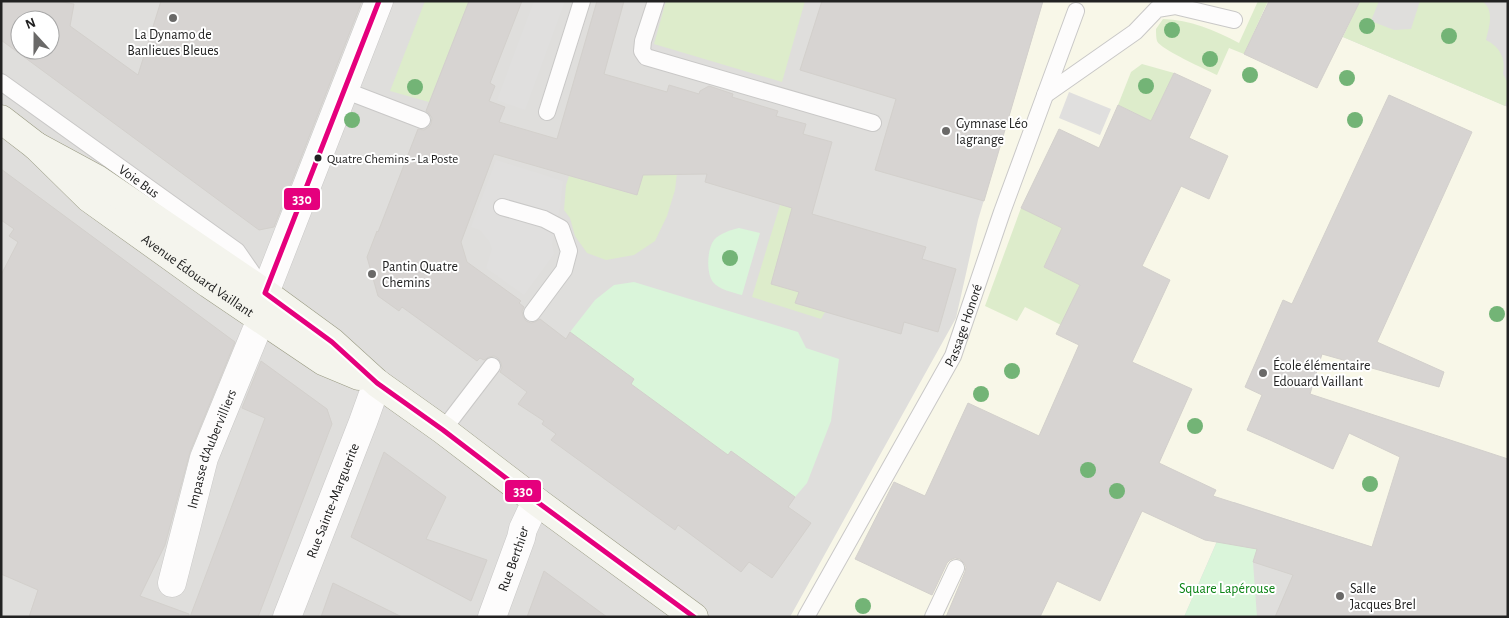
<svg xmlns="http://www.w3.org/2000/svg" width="1509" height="618" font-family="'Alegreya Sans',sans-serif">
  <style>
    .residential { fill: #dfdedc; fill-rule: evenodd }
    .education { fill: #f8f7e8 }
    .grass { fill: #ddeccb }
    .park { fill: #daf5da }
    .parking { fill: #e0dfde }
    .building { fill: #d7d4d2; stroke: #d3d0cc; fill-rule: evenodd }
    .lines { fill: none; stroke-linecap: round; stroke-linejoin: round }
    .service-casing { stroke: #c9c8c7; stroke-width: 18 }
    .minor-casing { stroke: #c9c8c7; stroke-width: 29 }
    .secondary-casing { stroke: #999a82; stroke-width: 29 }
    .service { stroke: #fdfcfc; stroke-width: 16 }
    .minor { stroke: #fdfcfc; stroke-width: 28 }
    .secondary { stroke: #f4f4ed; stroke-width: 28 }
    .bus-1-casing { stroke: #fff; stroke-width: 9 }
    .bus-1 { stroke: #e5007d; stroke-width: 5 }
    .tree { fill: #73b476 }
    .poi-dot { fill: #6a6968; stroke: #fff; stroke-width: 2 }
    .bus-dot { fill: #222; stroke: #fff; stroke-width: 2 }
    .labels { text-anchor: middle; stroke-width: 4; stroke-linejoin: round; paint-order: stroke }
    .bus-label { font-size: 13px; fill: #222; stroke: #fff; text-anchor: start }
    .poi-label { font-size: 14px; fill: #222; stroke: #fff; text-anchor: start }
    .street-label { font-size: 14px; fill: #222; stroke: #fff }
    .park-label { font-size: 14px; fill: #0c8416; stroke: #fff }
    .line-badge { stroke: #fff; stroke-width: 2 }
    .badge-label { font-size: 14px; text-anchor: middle; font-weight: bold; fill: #fff }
  </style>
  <rect width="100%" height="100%" fill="#f0eeeb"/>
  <path class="residential" d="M1,1H1508V617H1ZM20,20H50V50H20Z"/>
  <polygon class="education" points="1045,1 1360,1 1343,37 1508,107 1508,591 1234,502 1184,617 790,617 956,318 978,220 1043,2"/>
  <g class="grass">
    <polygon points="425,1 469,1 429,102 390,91"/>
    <polygon points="666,1 805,1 782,82 654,44"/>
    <path d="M1258,1H1268L1244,54L1229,48L1217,75C1207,70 1160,49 1157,41C1156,38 1156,32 1156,29L1163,19C1190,20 1215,30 1239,43Z"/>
    <path d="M1360,1H1379L1371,21L1394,30L1411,29L1420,1H1482C1495,10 1489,27 1486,40C1500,47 1506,58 1503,74L1508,83V97L1505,106L1343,37Z"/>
    <polygon points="1142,64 1174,73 1151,121 1118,105 1131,72"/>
    <polygon points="645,164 677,173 675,190 667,216 655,241 634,255 606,260 587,253 575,236 570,218 564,210 566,185 569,176 636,195"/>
    <polygon points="780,205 792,208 771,283 799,292 796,304 825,312 821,319 752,297"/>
    <polygon points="1021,208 1062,228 1044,267 1080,285 1061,325 1025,307 1017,321 985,306"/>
  </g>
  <g class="park">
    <path d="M739,228L760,233L742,295C734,293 718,289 713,282C706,273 707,249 714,240C720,233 731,230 739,228Z"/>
    <polygon points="634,282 798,332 806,348 839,359 831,421 807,483 795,497 731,451 727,456 630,385 634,379 570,332 595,300 614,285"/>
    <polygon points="1219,537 1257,549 1253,562 1257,617 1184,617"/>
  </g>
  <g class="parking">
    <polygon points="534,1 565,1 525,110 497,100"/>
    <polygon points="1069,92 1111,109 1100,135 1059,118"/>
    <polygon points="496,160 563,181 560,207 552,244 554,254 524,295 486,268 492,249 489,241 480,230 471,227"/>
  </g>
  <g class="building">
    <path d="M1,1H57L74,4L70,26L138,75L161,1H362L274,227L259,230L1,40ZM20,20H50V50H20Z"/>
    <polygon points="469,1 522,1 490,83 495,86 489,101 505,107 499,122 557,139 597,1 624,1 604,74 667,92 669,85 699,94 700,91 709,86 733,94 732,97 778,111 776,116 806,124 803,134 832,142 812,214 926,247 922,259 956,269 938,332 904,322 901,334 795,303 799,292 771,284 792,208 705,182 707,174 643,175 637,195 494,154 461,242 467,262 521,301 519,303 524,307 522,311 523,316 526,321 531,323 535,322 540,319 566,339 570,332 634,379 631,384 728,455 731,451 795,497 788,507 811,523 772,578 749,562 741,572 678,525 675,530 551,440 556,434 542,424 544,421 518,404 527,392 500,372 502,368 501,363 498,358 494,356 489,357 484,360 480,358 477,361 402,307 399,311 378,296 367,257 377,231 378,232 418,129 424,130 429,127 431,124 432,118 429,113 426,111"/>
    <polygon points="822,1 1043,1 984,201 875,170 896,99 800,70"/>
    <polygon points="1269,1 1360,1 1317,88 1244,54"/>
    <polygon points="1174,73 1211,90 1189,138 1228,156 1209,199 1181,186 1142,266 1170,280 1132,362 1192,389 1159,463 1216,490 1213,496 1372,547 1400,457 1349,433 1333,469 1270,440 1247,430 1262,395 1245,387 1283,300 1292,304 1389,95 1472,132 1377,342 1444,372 1439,387 1322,354 1310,394 1508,459 1508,617 1275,617 1293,575 1253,562 1257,549 1205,540 1142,511 1100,601 1057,581 1040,617 946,617 965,572 966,567 964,563 960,559 955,558 950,560 947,563 932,595 855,559 894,482 925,496 968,403 1039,436 1079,345 1056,334 1080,285 1044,267 1062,228 1021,208 1059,129 1099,148 1118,105 1151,121"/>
    <polygon points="1,169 235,342 190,452 165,545 140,596 189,614 189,617 29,617 38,590 1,574 1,275 18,242 9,236 14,229 1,220"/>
    <polygon points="261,361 327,409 332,424 258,617 190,617 265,418 242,408"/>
    <polygon points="384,452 446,497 426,539 487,560 471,601 351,537"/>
    <polygon points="544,571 607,617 527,617"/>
    <polygon points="333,583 402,617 321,617"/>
  </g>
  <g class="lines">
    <defs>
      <g id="service">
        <polyline points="656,1 643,41 642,51 646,57 873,123"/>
        <path id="s1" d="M1,82L237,251L257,280"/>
        <polyline points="344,90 422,120"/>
        <polyline points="1045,95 1135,32 1157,9 1175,6 1234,20"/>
        <polyline points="547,112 582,1"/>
        <polyline points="502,207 544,219 561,228 569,251 564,270 532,313"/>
        <polyline points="443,430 492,366"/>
        <path id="s2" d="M806,617L953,356L1002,212L1076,11"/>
        <polyline points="933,617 956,568"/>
      </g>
      <g id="minor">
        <polyline points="265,293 379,1"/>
        <path id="s3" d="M172,583L204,458L261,319"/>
        <path id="s4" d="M287,617L363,422L377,383"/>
        <path id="s5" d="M492,617L521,538L523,529L536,501"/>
      </g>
      <g id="secondary">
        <path id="s6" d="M1,119L36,146L89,198L209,284L323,361L359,376"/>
        <polyline points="36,146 97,179 265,293 332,342 377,383 443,430 536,501 694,617"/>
      </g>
    </defs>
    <use href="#service" class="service-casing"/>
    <use href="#minor" class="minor-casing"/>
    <use href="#secondary" class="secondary-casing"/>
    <use href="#service" class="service"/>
    <use href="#minor" class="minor"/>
    <use href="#secondary" class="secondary"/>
    <defs>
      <polyline id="bus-1" points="379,1 265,293 332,342 377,383 443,430 536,501 694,617"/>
    </defs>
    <use href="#bus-1" class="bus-1-casing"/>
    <use href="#bus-1" class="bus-1"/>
  </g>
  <g class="tree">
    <circle cx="1367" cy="26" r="8"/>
    <circle cx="1172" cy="30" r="8"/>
    <circle cx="1449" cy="36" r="8"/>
    <circle cx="1210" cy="59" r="8"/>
    <circle cx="1250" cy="75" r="8"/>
    <circle cx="1347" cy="78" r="8"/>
    <circle cx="1146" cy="86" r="8"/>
    <circle cx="415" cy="87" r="8"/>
    <circle cx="352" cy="120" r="8"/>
    <circle cx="1355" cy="120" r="8"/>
    <circle cx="730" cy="258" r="8"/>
    <circle cx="1497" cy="314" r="8"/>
    <circle cx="1012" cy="371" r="8"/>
    <circle cx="981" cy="394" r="8"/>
    <circle cx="1195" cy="426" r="8"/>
    <circle cx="1088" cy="470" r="8"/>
    <circle cx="1370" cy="484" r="8"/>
    <circle cx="1117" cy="491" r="8"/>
    <circle cx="863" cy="606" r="8"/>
  </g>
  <g class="poi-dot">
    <circle cx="173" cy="18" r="5"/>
    <circle cx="946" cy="131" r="5"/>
    <circle cx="372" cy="274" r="5"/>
    <circle cx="1263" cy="373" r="5"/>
    <circle cx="1340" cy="596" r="5"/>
  </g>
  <circle class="bus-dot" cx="318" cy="158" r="4.5"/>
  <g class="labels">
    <g class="bus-label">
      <text x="327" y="163">Quatre Chemins - La Poste</text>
    </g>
    <g class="poi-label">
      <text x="173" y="39" text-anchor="middle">La Dynamo de<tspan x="173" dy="16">Banlieues Bleues</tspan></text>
      <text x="956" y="128">Gymnase Léo<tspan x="956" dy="16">lagrange</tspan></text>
      <text x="382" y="271">Pantin Quatre<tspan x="382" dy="16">Chemins</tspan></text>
      <text x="1273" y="370">École élémentaire<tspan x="1273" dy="16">Edouard Vaillant</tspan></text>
      <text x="1350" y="593">Salle<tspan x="1350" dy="16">Jacques Brel</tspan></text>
    </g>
    <g class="street-label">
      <text dy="5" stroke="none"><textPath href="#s1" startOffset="170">Voie Bus</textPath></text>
      <text dy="5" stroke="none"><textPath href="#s6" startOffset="252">Avenue Édouard Vaillant</textPath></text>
      <text dy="5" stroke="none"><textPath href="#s2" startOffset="332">Passage Honoré</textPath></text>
      <text dy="5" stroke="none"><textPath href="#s3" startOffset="140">Impasse d'Aubervilliers</textPath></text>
      <text dy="5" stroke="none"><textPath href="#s4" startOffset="125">Rue Sainte-Marguerite</textPath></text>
      <text dy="5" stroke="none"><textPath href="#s5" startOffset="62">Rue Berthier</textPath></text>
    </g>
    <g class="park-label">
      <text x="1227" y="593">Square Lapérouse</text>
    </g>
  </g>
  <g class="line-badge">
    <rect x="283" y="187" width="38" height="24" rx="5" fill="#e5007d"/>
    <rect x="504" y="479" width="38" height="24" rx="5" fill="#e5007d"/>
  </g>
  <g class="badge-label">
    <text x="302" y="204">330</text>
    <text x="523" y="496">330</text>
  </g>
  <rect width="1509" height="618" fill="none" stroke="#222222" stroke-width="5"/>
  <g transform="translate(35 35) rotate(339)"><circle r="24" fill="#ffffff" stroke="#a7a7a7"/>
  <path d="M0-4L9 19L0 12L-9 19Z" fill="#6a6968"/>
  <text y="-8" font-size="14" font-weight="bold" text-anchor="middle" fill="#222222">N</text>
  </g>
</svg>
